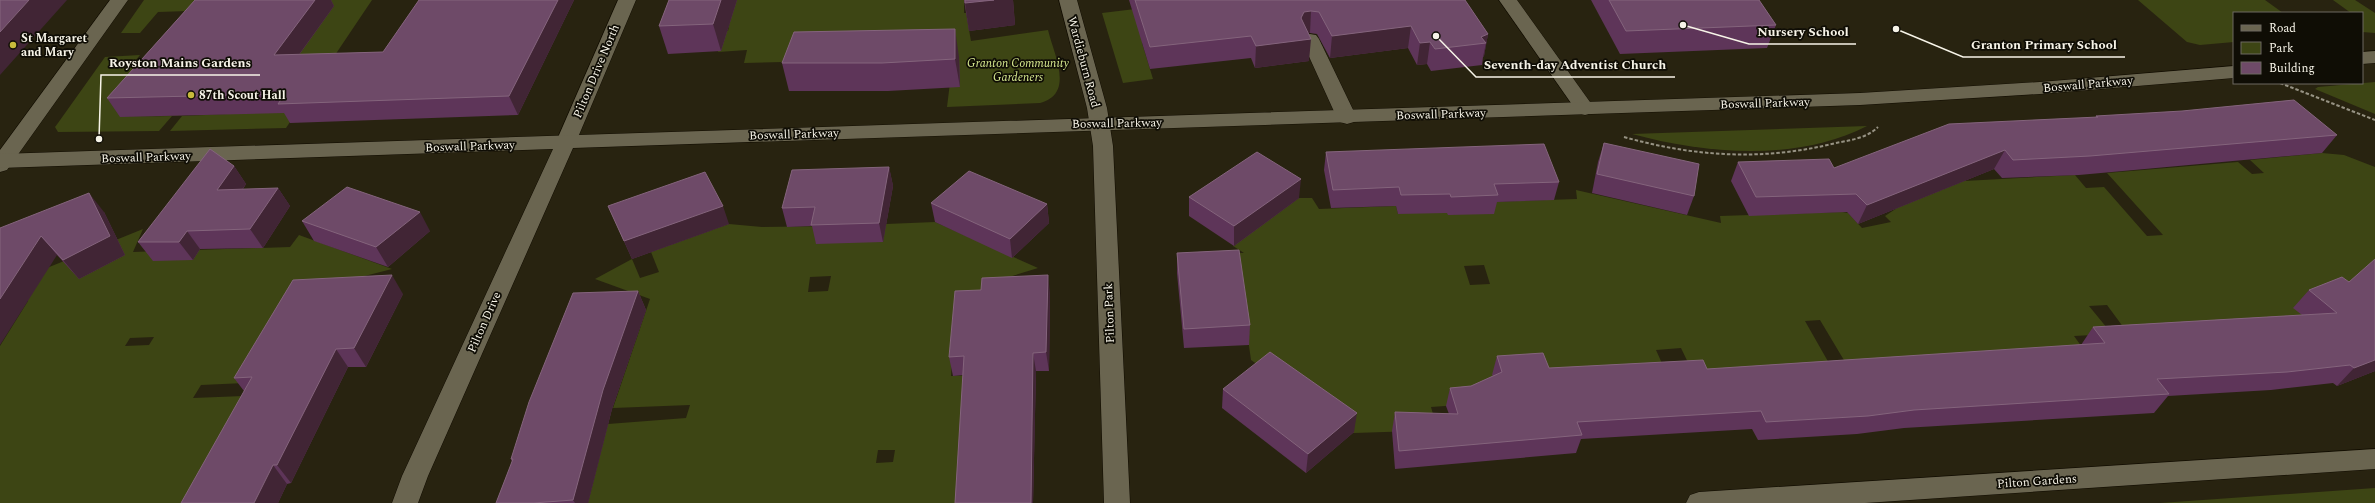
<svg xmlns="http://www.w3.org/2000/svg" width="2375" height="503" font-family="Spectral,serif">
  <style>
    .green { fill: #3d4514; fill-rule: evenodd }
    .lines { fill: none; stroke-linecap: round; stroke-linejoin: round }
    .minor-casing { stroke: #110c00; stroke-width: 1 }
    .tertiary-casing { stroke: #110c00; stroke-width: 1 }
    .path { stroke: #969283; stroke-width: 2; stroke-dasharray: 3.5 2; stroke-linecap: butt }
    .minor { fill: #6a6550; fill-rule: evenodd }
    .tertiary { fill: #6a6550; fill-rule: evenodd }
    .wall { fill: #5e3559 }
    .shaded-wall { fill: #412535 }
    .building { fill: #6e4a68; stroke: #84647c }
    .poi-dot { fill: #c7bb3b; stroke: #0f0d05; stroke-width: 1.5 }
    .labels { text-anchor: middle; stroke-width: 3.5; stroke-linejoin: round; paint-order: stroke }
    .poi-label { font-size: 12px; font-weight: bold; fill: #f7f4e8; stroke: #0f0d05; text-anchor: start }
    .street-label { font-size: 12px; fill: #f7f4e8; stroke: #0f0d05 }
    .park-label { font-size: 12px; font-style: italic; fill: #d6e88f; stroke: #0f0d05 }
    .leader { fill: none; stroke: #f7f4e8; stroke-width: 1.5 }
    .callout-dot { fill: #f7f4e8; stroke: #0f0d05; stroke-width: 1.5 }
    .callout-label { font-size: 13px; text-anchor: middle; font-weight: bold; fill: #f7f4e8; stroke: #0f0d05; stroke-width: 3.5; stroke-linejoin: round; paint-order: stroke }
  </style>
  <rect width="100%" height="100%" fill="#282310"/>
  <g class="green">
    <polygon points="144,0 372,0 286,128 170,131 182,116 228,114 121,117 172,116 159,131 58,132 55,127 58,123 105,57 140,55 131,66 267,60 220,10 158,12 140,33 121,33"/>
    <path d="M734,0H964V13H966L971,41L1048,30C1054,55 1075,94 1040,103L947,107L953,58L744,63L747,50L718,52L724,31H728Z"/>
    <polygon points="1210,0 1142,43 1153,79 1123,83 1102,13"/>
    <polygon points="2138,0 2265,0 2283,13 2234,13 2234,42 2200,45 2187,42"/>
    <polygon points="2333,0 2355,0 2375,13 2375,33 2362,32 2362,13 2351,13"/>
    <polygon points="2375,82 2375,114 2315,89 2318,87"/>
    <path d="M1867,126C1797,162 1706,154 1632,134Z"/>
    <path d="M2322,153L2344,155L2375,167V264L2331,318L2135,343L2107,305L2089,306L2112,334L2074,336L2092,361L1854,377L1820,320L1805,321L1838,379L1695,377L1681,348L1656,350L1669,379L1501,402L1431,407L1447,463L1416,431L1354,433L1251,360L1236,253H1244L1233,246L1299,198H1312L1319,209L1396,206L1398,214L1490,202L1577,199L1576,190L1721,223L1720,216L1842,212L1848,213L1862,228L1891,222L1885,216L1897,208L1964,181L2075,175L2086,188L2104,187L2147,236L2163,235L2107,173L2238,162L2252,174L2264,173L2250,160ZM1484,265L1490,284L1470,285L1464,266Z"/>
    <path d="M935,222L1038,268L986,284L952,361L951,376L981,375L959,503H588L608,424L686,418L690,405L613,408L650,299L595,279L632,259L640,278L659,272L651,252L729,224L762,227L837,226L871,242L883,241L886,224ZM831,276L828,291L808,292L810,277ZM878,450H895L893,462L876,463Z"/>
    <path d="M143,229L133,252L290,247L299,235L392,269L345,281L289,381L201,385L193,398L267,395L208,503H0V346L28,301L0,287ZM154,337L149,345L125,346L130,338Z"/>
    <polygon points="2375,488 2375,503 2160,503"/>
  </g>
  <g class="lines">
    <defs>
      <g id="minor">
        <polygon points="110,0 128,0 7,170 0,172 0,150"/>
        <polygon points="618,0 636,0 576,142 573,147 566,148 559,147 556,142"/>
        <polygon points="1059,0 1077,0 1107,108 1113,146 1130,503 1104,503 1093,146 1087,108"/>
        <polygon points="1499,0 1517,0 1595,109 1592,113 1585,115 1578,113"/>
        <polygon points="1310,34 1316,35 1319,39 1357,118 1354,122 1347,124 1340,122 1337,118 1301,39 1304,35"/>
        <polygon points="2375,449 2375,469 1865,503 1686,503 1690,495 1699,492"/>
      </g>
      <g id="tertiary">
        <polygon points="2375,51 2375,63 2362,64 2362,52"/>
        <polygon points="2234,66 2234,78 2040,94 1860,105 573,148 428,476 418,503 392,503 402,476 553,149 0,168 0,154 1860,93 2040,82"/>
      </g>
    </defs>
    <use href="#minor" class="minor-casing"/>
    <use href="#tertiary" class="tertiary-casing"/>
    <g class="path">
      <polyline points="2280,83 2375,120"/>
      <path d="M1624,137C1695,157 1764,161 1836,143C1851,140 1867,138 1878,127"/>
    </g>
    <use href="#minor" class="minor"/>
    <use href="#tertiary" class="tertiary"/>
  </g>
  <g class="wall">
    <polygon points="195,0 331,0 334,6 299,55 383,52 419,0 574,0 518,115 290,123 284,113 120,117 107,98"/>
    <polygon points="669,0 737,0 721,51 668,54 659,26"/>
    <polygon points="964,0 1013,0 1015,25 969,31"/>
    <polygon points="1129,0 1465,0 1488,34 1484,56 1483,57 1482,65 1431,71 1427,64 1417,65 1408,48 1330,58 1317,34 1310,33 1308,33 1309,61 1255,68 1251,58 1150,69"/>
    <polygon points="1591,0 1759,0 1776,25 1767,48 1620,54"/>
    <polygon points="959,57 960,87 888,91 789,91 782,63"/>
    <polygon points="2096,116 2337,135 2322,153 2079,175 2002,178 1994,169 1858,224 1847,212 1749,216 1731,181 1738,162 1834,168 2095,118"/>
    <polygon points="1604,143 1694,196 1687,215 1592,193 1598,162"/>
    <polygon points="1326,152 1559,182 1554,200 1497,202 1494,214 1448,215 1447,213 1398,214 1396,206 1331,208 1324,170"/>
    <polygon points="234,166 246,184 243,189 278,188 290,206 263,248 200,249 193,260 153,261 138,242"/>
    <polygon points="889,167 893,186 883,242 816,244 812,226 787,227 782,208"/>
    <polygon points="1189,197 1299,198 1234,246 1189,216"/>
    <polygon points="931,203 1047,204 1049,223 1012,258 935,222"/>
    <polygon points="608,206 729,224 632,259"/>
    <polygon points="104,212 125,255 79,279 57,255 0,228"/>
    <polygon points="302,221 430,231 388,267 314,241"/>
    <polygon points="1177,253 1250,325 1249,345 1184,348 1177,273"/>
    <polygon points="2342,277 2375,371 2337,386 2333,383 2271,390 2168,396 2154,413 1904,428 1857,434 1758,440 1752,429 1581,439 1576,453 1395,469 1392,431 1395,412 1449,414 1446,406 1450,388 1471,386 1493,376 1492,375 1497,356 1549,368 1707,369 2081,345 2093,327 2302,315 2293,308 2309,290"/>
    <polygon points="638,291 646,310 612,409 588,503 496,503 512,462 511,459"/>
    <polygon points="1050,293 1049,371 1036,371 1033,503 955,503 963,375 953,376 949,357"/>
    <polygon points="403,294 366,367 348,367 291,483 287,484 278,503 244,391 234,378"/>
    <polygon points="1223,389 1354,432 1306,473 1222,408"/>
  </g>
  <g class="shaded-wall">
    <polygon points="29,0 67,0 0,75 0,32"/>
    <polygon points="315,0 331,0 334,6 285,74 274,55"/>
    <polygon points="558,0 574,0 518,115 509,96"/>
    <polygon points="721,0 737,0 721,51 713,24"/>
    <polygon points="994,0 1013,0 1015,25 969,31 965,3"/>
    <polygon points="1311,11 1310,33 1303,34 1301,18 1304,12"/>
    <polygon points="1411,26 1408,48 1330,58 1332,36"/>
    <polygon points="955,29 959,57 960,87 955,59"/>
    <polygon points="1488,34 1484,56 1483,57 1486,43 1481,37"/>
    <polygon points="1311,39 1309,61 1255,68 1256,46"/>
    <polygon points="1430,42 1427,64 1417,65 1420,43"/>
    <polygon points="2005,150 1994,169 1858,224 1867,205"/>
    <polygon points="234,166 246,184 229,208 217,190"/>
    <polygon points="889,167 893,186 883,242 879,223"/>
    <polygon points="1301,179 1299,198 1234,246 1234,226"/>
    <polygon points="278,188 290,206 263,248 250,229"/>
    <polygon points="89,193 104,212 125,255 79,279 63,260"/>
    <polygon points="1047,204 1049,223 1012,258 1010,239"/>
    <polygon points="723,206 729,224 632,259 624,241"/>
    <polygon points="420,212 430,231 388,267 376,247"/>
    <polygon points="187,231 200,249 193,260 179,242"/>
    <polygon points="41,236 57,255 0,345 0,299"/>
    <polygon points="392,275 403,294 366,367 354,348"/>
    <polygon points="1048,275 1050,293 1049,371 1046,352"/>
    <polygon points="638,291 646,310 612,409 588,503 575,503 573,500 603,390"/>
    <polygon points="336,349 348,367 291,483 277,465"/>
    <polygon points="1033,353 1036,371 1033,503 1031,503"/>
    <polygon points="2375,360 2375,371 2337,386 2354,368"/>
    <polygon points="1357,413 1354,432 1306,473 1308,454"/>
    <polygon points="273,465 287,484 278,503 254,503"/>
  </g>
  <g class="building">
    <polygon points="0,0 29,0 0,32"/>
    <polygon points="195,0 315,0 274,55 383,52 419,0 558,0 509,96 278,104 285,94 107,98"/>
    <polygon points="669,0 721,0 713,24 659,26"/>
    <polygon points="965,0 994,0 965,3"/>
    <polygon points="1135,0 1465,0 1488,34 1481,37 1486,43 1435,49 1430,42 1420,43 1411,26 1332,36 1319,12 1311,11 1304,12 1301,18 1311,39 1256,46 1251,36 1150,47"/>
    <polygon points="1609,0 1759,0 1776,25 1626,31"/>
    <polygon points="955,29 955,59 882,63 782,63 794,32"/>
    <polygon points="2294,100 2337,135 2090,156 2013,160 2005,150 1867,205 1856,194 1756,197 1738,162 1829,159 1834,168 1949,124 2098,117 2096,116 2182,111"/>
    <polygon points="1604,143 1699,164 1694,196 1597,174"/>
    <polygon points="1544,144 1559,182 1494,184 1498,195 1451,197 1450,194 1401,195 1399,187 1333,190 1326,152"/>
    <polygon points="210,149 234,166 217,190 278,188 250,229 187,231 179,242 138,242"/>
    <polygon points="1257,152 1301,179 1234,226 1189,197"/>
    <polygon points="889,167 879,223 811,225 815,207 782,208 792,170"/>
    <polygon points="969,171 1047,204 1010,239 931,203"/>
    <polygon points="705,172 723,206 624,241 608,206"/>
    <polygon points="347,187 420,212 376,247 302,221"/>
    <polygon points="89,193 110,236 63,260 41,236 0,299 0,228"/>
    <polygon points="1239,250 1250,325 1184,329 1177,253"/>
    <polygon points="2375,259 2375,360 2354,368 2350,365 2287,372 2157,379 2169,394 1914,410 1868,416 1766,422 1761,411 1577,422 1582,435 1399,451 1395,412 1458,414 1450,388 1471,386 1502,372 1497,356 1543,353 1549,368 1703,360 1707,369 2105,343 2093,327 2337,313 2309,290 2342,277 2349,282"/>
    <polygon points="392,275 354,348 336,349 277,465 273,465 254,503 181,503 252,377 234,378 293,280"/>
    <polygon points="1048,275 1046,352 1033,353 1031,503 955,503 964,356 949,357 955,291 981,290 982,278"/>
    <polygon points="638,291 603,390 573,500 533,503 496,503 513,459 511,459 529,402 573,293"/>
    <polygon points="1270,352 1357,413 1308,454 1223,389"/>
  </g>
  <g class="poi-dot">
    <circle cx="13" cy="45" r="4"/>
    <circle cx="191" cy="95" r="4"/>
  </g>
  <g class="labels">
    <g class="poi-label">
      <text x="21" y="42">St Margaret<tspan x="21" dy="14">and Mary</tspan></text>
      <text x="199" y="99">87th Scout Hall</text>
    </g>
    <g class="street-label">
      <text transform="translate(1084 62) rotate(75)" y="4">Wardieburn Road</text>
      <text transform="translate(596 71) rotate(-67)" y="4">Pilton Drive North</text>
      <text transform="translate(2088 84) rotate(-5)" y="4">Boswall Parkway</text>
      <text transform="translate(1765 103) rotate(-2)" y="4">Boswall Parkway</text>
      <text transform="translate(1441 114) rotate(-2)" y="4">Boswall Parkway</text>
      <text transform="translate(1117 123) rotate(-1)" y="4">Boswall Parkway</text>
      <text transform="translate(794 134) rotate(-2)" y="4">Boswall Parkway</text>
      <text transform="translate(470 146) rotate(-2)" y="4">Boswall Parkway</text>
      <text transform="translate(146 157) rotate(-2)" y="4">Boswall Parkway</text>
      <text transform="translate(1109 313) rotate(-92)" y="4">Pilton Park</text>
      <text transform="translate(484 322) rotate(-66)" y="4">Pilton Drive</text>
      <text transform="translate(2037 481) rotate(-4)" y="4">Pilton Gardens</text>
    </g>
    <g class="park-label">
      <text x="1018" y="67">Granton Community<tspan x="1018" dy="14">Gardeners</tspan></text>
    </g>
  </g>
  <path class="leader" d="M1683 25L1749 44H1856M1896 29L1963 57H2125M99 139L101 75H260M1436 36L1476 77H1675"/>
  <g class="callout-dot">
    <circle cx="1683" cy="25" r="4"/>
    <circle cx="1896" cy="29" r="4"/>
    <circle cx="99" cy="139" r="4"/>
    <circle cx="1436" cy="36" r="4"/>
  </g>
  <g class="callout-label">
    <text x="1803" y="36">Nursery School</text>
    <text x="2044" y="49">Granton Primary School</text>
    <text x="180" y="67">Royston Mains Gardens</text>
    <text x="1575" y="69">Seventh-day Adventist Church</text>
  </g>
  <rect x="2233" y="12" width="130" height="72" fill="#0f0d05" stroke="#6c6960"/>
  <rect x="2241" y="25" width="20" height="6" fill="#6a6550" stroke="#6c6960"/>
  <text x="2269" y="32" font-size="12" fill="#f7f4e8">Road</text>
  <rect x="2241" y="42" width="20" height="12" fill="#3d4514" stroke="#6c6960"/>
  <text x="2269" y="52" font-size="12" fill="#f7f4e8">Park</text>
  <rect x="2241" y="62" width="20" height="12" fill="#6e4a68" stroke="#6c6960"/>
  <text x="2269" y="72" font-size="12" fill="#f7f4e8">Building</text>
</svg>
